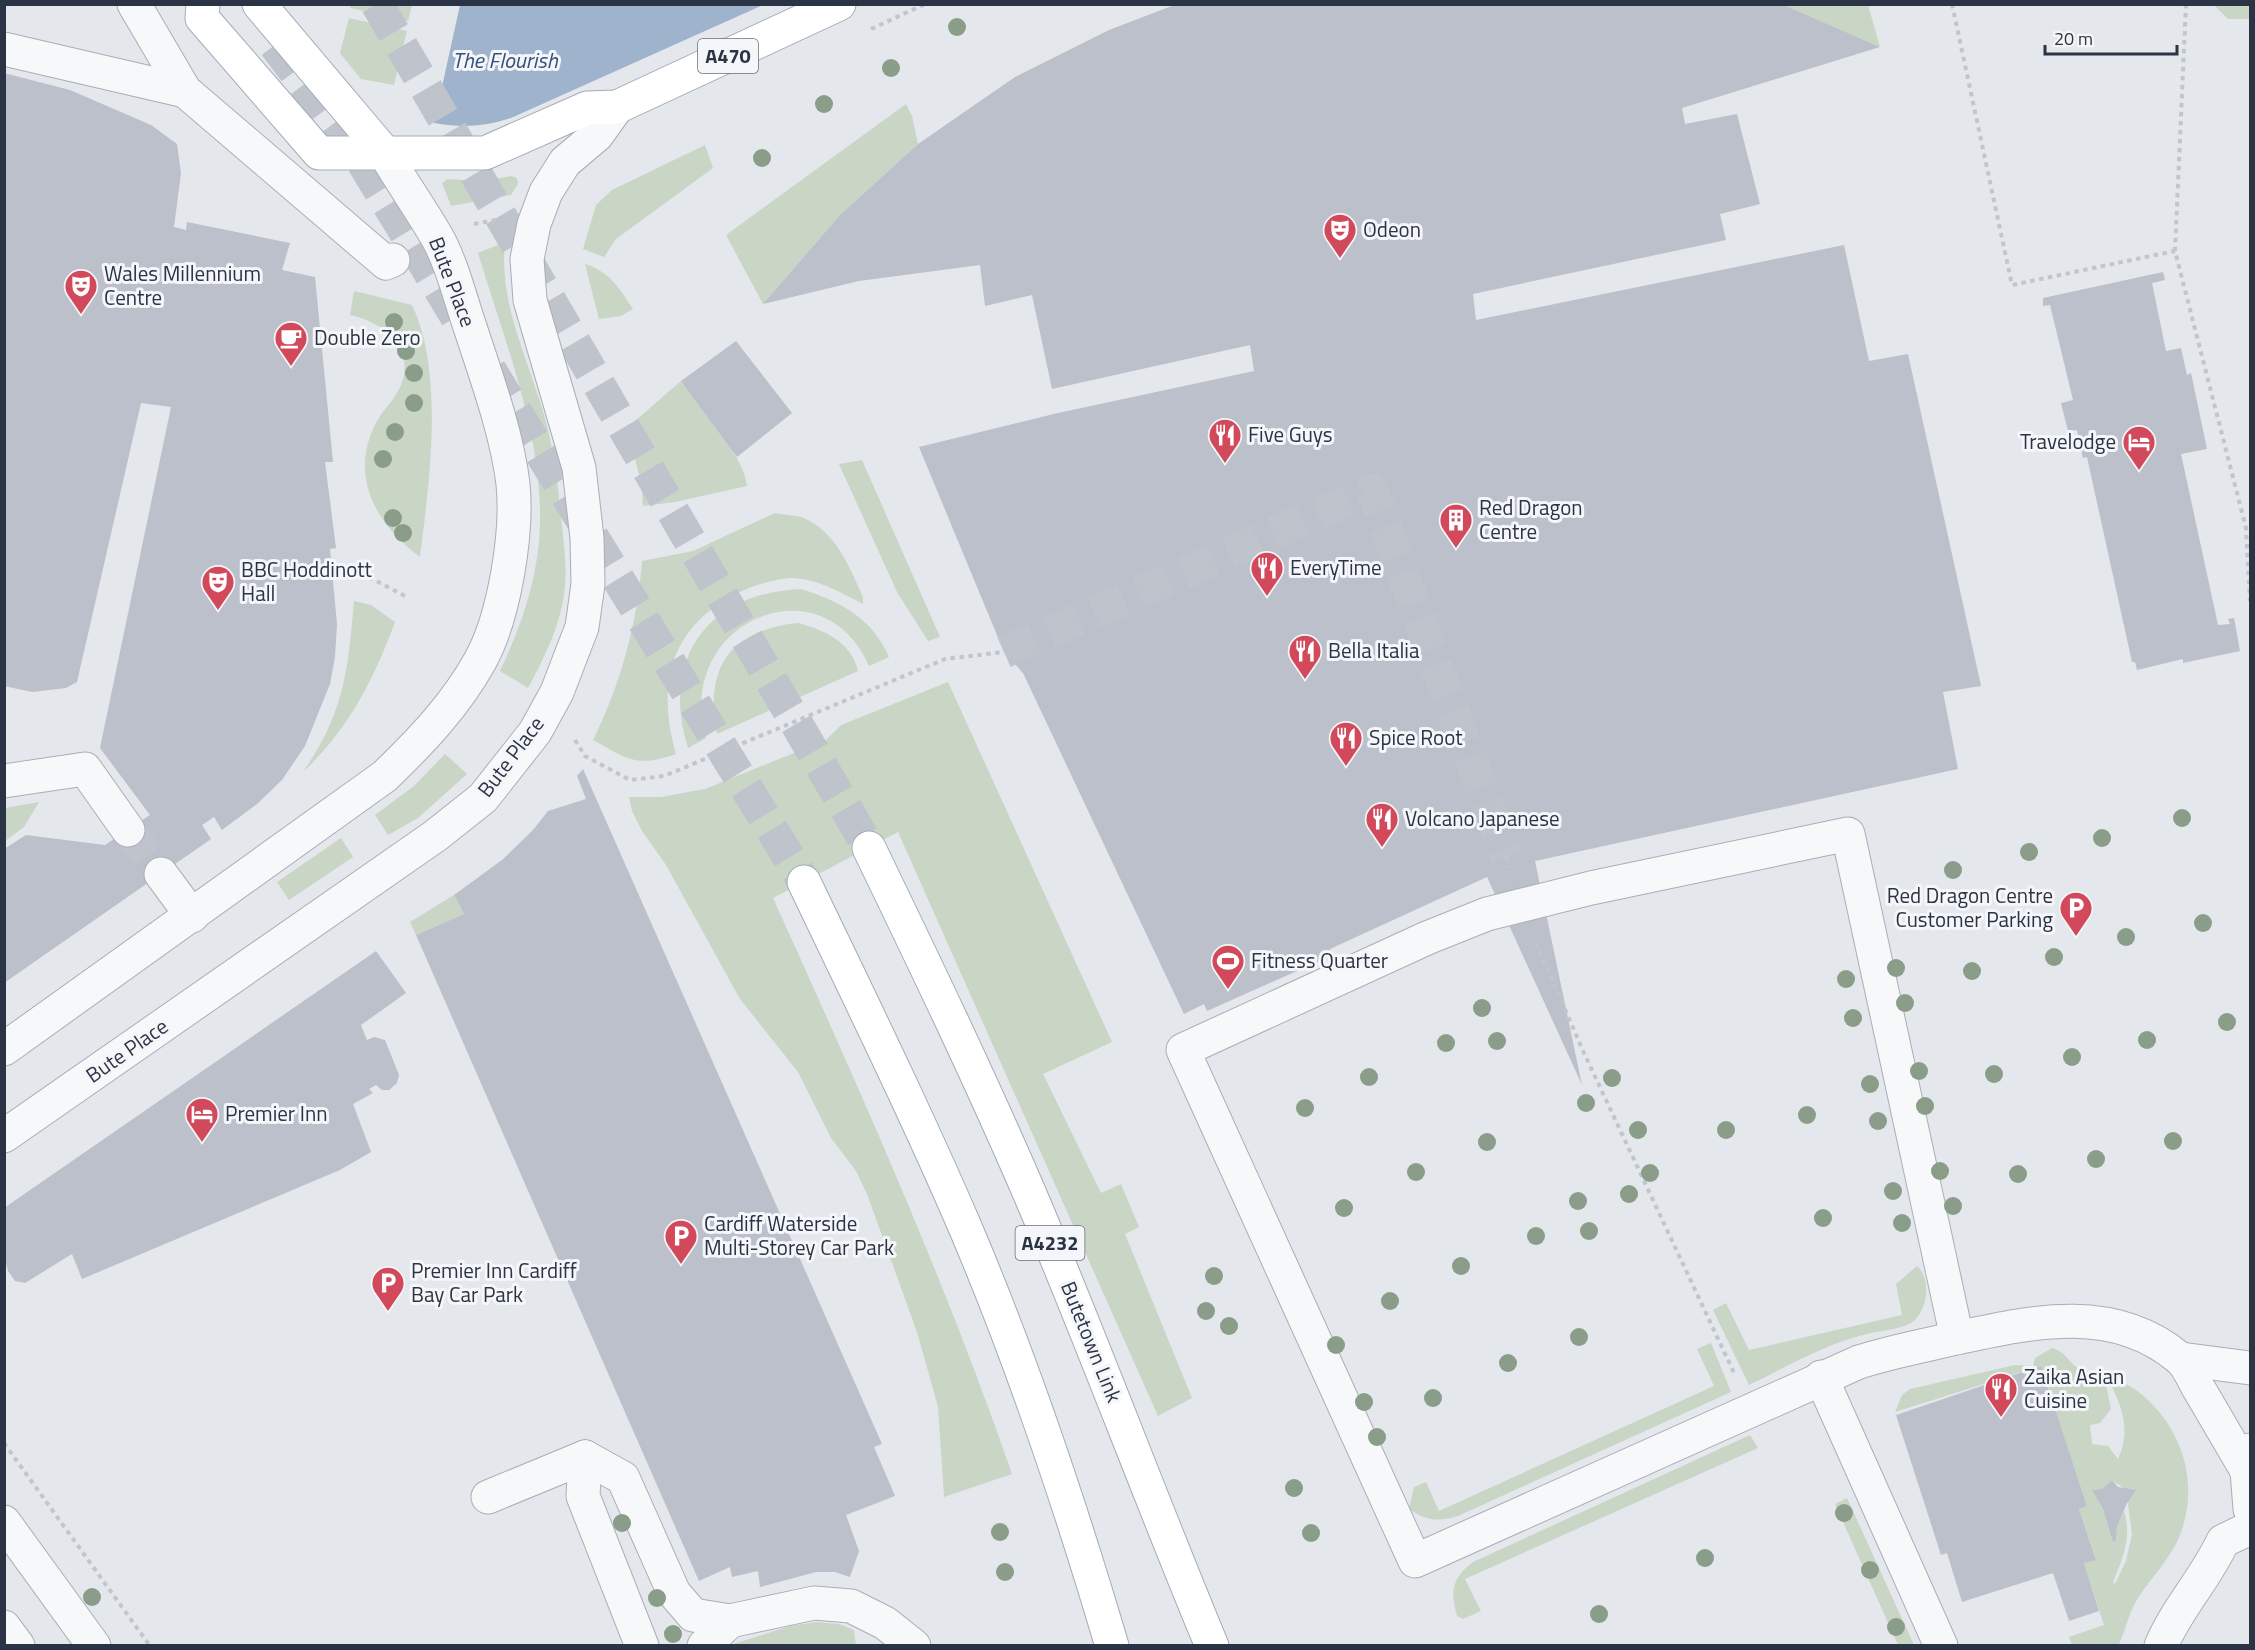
<svg xmlns="http://www.w3.org/2000/svg" width="2255" height="1650" font-family="'Titillium Web',sans-serif">
  <style>
    .green { fill: #c9d6c5; fill-rule: evenodd }
    .water { fill: #9fb4cc }
    .building { fill: #bbc0ca }
    .lines { fill: none; stroke-linecap: round; stroke-linejoin: round }
    .minor-tunnel { stroke: #bfc3cb; stroke-width: 33; stroke-dasharray: 33 16; stroke-linecap: butt }
    .major-tunnel { stroke: #bfc3cb; stroke-width: 33; stroke-dasharray: 33 16; stroke-linecap: butt }
    .minor-casing { stroke: #a9aeb7; stroke-width: 35 }
    .major-casing { stroke: #a3abb8; stroke-width: 35 }
    .path { stroke: #c2c5cb; stroke-width: 4; stroke-dasharray: 4.5 4.5; stroke-linecap: butt }
    .minor { stroke: #f7f8fa; stroke-width: 33 }
    .major { stroke: #fff; stroke-width: 33 }
    .tree { fill: #899d89 }
    .labels { text-anchor: middle; stroke-width: 6; stroke-linejoin: round; paint-order: stroke }
    .shield { fill: #f4f6f9; stroke: #676e7b; stroke-width: 1.5 }
    .shield-label { font-size: 20px; font-weight: bold; fill: #2b3445 }
    .poi-label { font-size: 21px; fill: #2b3445; stroke: #f4f6f9; text-anchor: start }
    .street-label { font-size: 21px; fill: #2b3445; stroke: #f4f6f9 }
    .water-label { font-size: 22px; font-style: italic; fill: #34527a; stroke: #f4f6f9 }
  </style>
  <rect width="100%" height="100%" fill="#e4e7ec"/>
  <g class="green">
    <polygon points="351,5 351,4 412,5 408,21 350,8"/>
    <polygon points="1781,5 1868,5 1880,47"/>
    <polygon points="2214,5 2250,5 2250,19 2228,19"/>
    <polygon points="349,18 407,31 394,85 361,79 340,53"/>
    <polygon points="906,104 912,116 918,144 840,215 763,304 726,235"/>
    <polygon points="705,145 713,168 616,239 604,257 583,249 596,205 612,190"/>
    <polygon points="511,176 517,178 518,184 511,195 451,206 442,183 448,179 484,181"/>
    <path d="M505,242C499,296 522,346 538,396C553,438 558,483 562,527C564,546 567,566 565,586C562,622 545,657 528,688L500,671C522,625 539,575 540,523C542,432 504,340 478,253Z"/>
    <path d="M585,264C610,272 619,288 633,309L621,316L599,319Z"/>
    <path d="M354,291L412,305C445,374 429,484 420,557C377,525 348,477 376,423C383,409 395,400 401,385C416,347 383,322 350,315Z"/>
    <path d="M681,381C699,405 746,459 747,486L675,502L643,506L641,482L627,428Z"/>
    <polygon points="862,460 940,637 928,641 897,592 839,464"/>
    <path d="M775,513C784,515 795,515 804,518C836,532 850,568 863,597V604C840,592 816,578 790,578C773,579 749,587 734,595C668,630 657,687 676,754C635,768 628,759 593,740C621,684 637,624 642,561L693,551Z"/>
    <path d="M801,589C840,601 872,618 889,657L869,666C822,558 673,622 706,738L688,748C660,658 708,593 801,589Z"/>
    <path d="M354,601L371,605L395,622C374,679 348,730 303,772C344,713 348,671 354,601Z"/>
    <path d="M798,623C825,630 851,642 858,671L717,734C704,667 730,630 798,623Z"/>
    <path d="M948,682L1112,1042L1043,1074L1101,1193L1121,1184L1139,1227L1125,1234L1192,1398L1158,1416L898,832L773,898C859,1088 944,1277 1012,1474L944,1497L938,1407L917,1332L867,1194L856,1171L831,1138L798,1072L740,999L666,865L642,831L632,811L629,797H661L705,789L826,740L841,725Z"/>
    <polygon points="445,754 467,774 418,818 388,835 375,815 414,786"/>
    <polygon points="39,802 24,827 5,841 5,808"/>
    <polygon points="341,838 353,857 289,900 277,882"/>
    <polygon points="454,895 464,914 416,935 410,922"/>
    <path d="M1917,1266C1931,1278 1928,1307 1915,1320C1905,1329 1885,1330 1871,1333C1829,1342 1788,1366 1749,1385L1713,1310L1726,1303L1749,1350L1902,1315L1896,1284Z"/>
    <path d="M1711,1343L1731,1392L1458,1516C1439,1522 1426,1521 1409,1509L1414,1487L1426,1482L1439,1511L1714,1386L1697,1349Z"/>
    <path d="M2052,1348C2065,1352 2066,1358 2075,1366C2081,1372 2091,1371 2099,1373L2105,1379L2111,1409L2100,1423L2090,1425L2092,1444L2108,1446L2118,1459C2132,1429 2121,1404 2107,1377C2116,1381 2128,1384 2136,1390C2184,1426 2202,1488 2177,1542C2166,1564 2147,1582 2135,1603C2128,1616 2125,1632 2118,1646L2072,1645L2069,1637L2104,1625L2084,1563L2096,1559L2079,1509L2087,1506L2041,1366L1895,1412L1902,1395L1910,1389L2015,1365L2033,1366L2035,1358ZM2112,1480L2126,1490L2132,1534L2126,1561L2115,1584L2113,1582C2123,1558 2132,1536 2124,1511L2117,1527L2116,1541L2113,1542L2103,1509L2092,1490L2102,1489Z"/>
    <path d="M1750,1435L1758,1448L1465,1579L1481,1611L1463,1619L1457,1616C1450,1591 1452,1578 1473,1562Z"/>
    <polygon points="1847,1498 1914,1645 1898,1645 1835,1504"/>
    <polygon points="816,1622 839,1624 854,1630 856,1645 731,1645 790,1626"/>
  </g>
  <path class="water" d="M460,5V4L763,5L511,118C484,127 462,128 434,123Z"/>
  <g class="building">
    <polygon points="1177,4 1781,4 1880,47 1682,108 1685,124 1737,114 1760,204 1720,214 1726,240 1473,294 1476,320 1844,245 1869,361 1908,354 1981,686 1943,692 1958,769 1535,861 1582,1085 1487,877 1330,949 1333,955 1207,1011 1204,1004 1184,1014 1023,673 1004,652 919,447 1058,413 1254,371 1250,345 1052,389 1032,295 985,306 980,265 859,281 763,304 840,215 918,144 1015,77 1109,30"/>
    <polygon points="4,73 70,90 151,125 177,144 181,173 174,227 186,230 187,222 290,243 282,270 315,277 333,462 325,462 336,548 330,549 337,624 335,657 330,684 305,746 282,780 257,804 222,830 214,817 202,825 211,839 4,983 4,849 26,835 105,845 150,815 100,748 171,407 141,403 77,682 66,688 32,692 4,686"/>
    <polygon points="2163,272 2165,280 2152,283 2166,351 2181,348 2187,375 2191,373 2207,449 2181,454 2218,625 2230,624 2228,619 2234,618 2240,651 2183,663 2183,659 2137,670 2135,662 2132,662 2087,457 2083,458 2077,430 2068,431 2061,403 2073,400 2050,305 2043,306 2043,298"/>
    <polygon points="736,341 792,413 737,457 681,381"/>
    <polygon points="583,769 882,1444 874,1447 895,1496 846,1515 859,1551 850,1577 835,1572 816,1572 760,1587 758,1571 732,1577 730,1567 699,1581 416,935 464,914 454,895 502,860 533,830 548,811 586,799 577,776"/>
    <polygon points="376,951 406,993 361,1025 367,1040 374,1037 385,1040 399,1075 397,1083 389,1090 382,1090 376,1085 369,1089 373,1093 353,1104 371,1152 340,1170 82,1279 72,1254 25,1283 15,1281 8,1271 4,1255 4,1208"/>
    <polygon points="2041,1366 2087,1506 2079,1509 2096,1560 2084,1563 2099,1611 2069,1621 2053,1573 1962,1602 1947,1553 1941,1555 1896,1415"/>
    <polygon points="2112,1480 2118,1487 2136,1490 2127,1503 2117,1527 2116,1541 2113,1542 2103,1509 2092,1490 2102,1489"/>
  </g>
  <g class="lines">
    <g class="minor-tunnel">
      <polyline points="1004,652 1372,490 1507,857"/>
      <polyline points="128,830 161,874"/>
    </g>
    <g class="major-tunnel">
      <polyline points="377,4 869,848"/>
      <polyline points="275,45 362,161 464,329"/>
      <polyline points="490,370 804,882"/>
    </g>
    <defs>
      <g id="minor">
        <polyline points="134,4 185,91 386,263 393,260"/>
        <polyline points="4,49 185,91"/>
        <polyline points="4,781 85,769 128,830"/>
        <polyline points="161,874 192,916"/>
        <path d="M4,1049L385,776C421,741 455,706 480,661C504,618 518,534 513,484C507,433 486,376 470,327C460,298 452,264 437,237C420,208 401,181 384,152"/>
        <polyline points="4,1136 435,836 483,798 535,732 557,692 582,627 588,584 587,538 579,468 530,300 527,259 534,224 546,192 565,162 597,135 617,107"/>
        <path d="M1957,1338L1848,834L1591,888L1487,914L1427,938L1183,1050L1415,1561L1859,1362C1893,1351 1927,1345 1961,1337C2035,1321 2115,1304 2179,1358C2188,1365 2193,1379 2199,1389C2215,1416 2231,1444 2247,1471"/>
        <polyline points="2181,1359 2250,1368"/>
        <polyline points="1821,1377 1941,1646"/>
        <polyline points="2250,1450 2247,1471 2250,1509"/>
        <polyline points="585,1457 623,1478 674,1593 693,1615 730,1621"/>
        <polyline points="585,1457 583,1496 642,1646"/>
        <polyline points="488,1497 585,1457"/>
        <polyline points="4,1522 94,1646"/>
        <polyline points="4,1627 18,1646"/>
        <polyline points="704,1646 730,1621 814,1603 851,1606 885,1623 914,1646"/>
        <path d="M2161,1646C2177,1608 2206,1578 2223,1541L2250,1528"/>
      </g>
      <g id="major">
        <polyline points="203,4 202,18 319,153 485,153 587,108 617,107 839,4"/>
        <polyline points="259,4 384,152"/>
        <path d="M869,848C924,962 979,1076 1029,1192C1093,1342 1149,1495 1212,1646"/>
        <path d="M804,882C859,997 915,1111 965,1227C1023,1363 1070,1504 1112,1646"/>
      </g>
    </defs>
    <use href="#minor" class="minor-casing"/>
    <use href="#major" class="major-casing"/>
    <g class="path">
      <polyline points="1952,4 2012,285 2175,251"/>
      <polyline points="2186,4 2175,251 2246,528 2250,601"/>
      <polyline points="871,29 925,4"/>
      <polyline points="474,224 495,220"/>
      <polyline points="361,573 405,596"/>
      <polyline points="575,740 585,756 630,780 664,776 945,659 1004,652"/>
      <polyline points="1507,857 1507,868"/>
      <polyline points="1536,943 1584,1053 1735,1375"/>
      <polyline points="4,1443 150,1646"/>
    </g>
    <use href="#minor" class="minor"/>
    <use href="#major" class="major"/>
  </g>
  <g class="tree">
    <circle cx="957" cy="27" r="9"/>
    <circle cx="891" cy="68" r="9"/>
    <circle cx="824" cy="104" r="9"/>
    <circle cx="762" cy="158" r="9"/>
    <circle cx="394" cy="322" r="9"/>
    <circle cx="406" cy="351" r="9"/>
    <circle cx="414" cy="373" r="9"/>
    <circle cx="414" cy="403" r="9"/>
    <circle cx="395" cy="432" r="9"/>
    <circle cx="383" cy="459" r="9"/>
    <circle cx="393" cy="518" r="9"/>
    <circle cx="403" cy="533" r="9"/>
    <circle cx="2182" cy="818" r="9"/>
    <circle cx="2102" cy="838" r="9"/>
    <circle cx="2029" cy="852" r="9"/>
    <circle cx="1953" cy="870" r="9"/>
    <circle cx="2203" cy="923" r="9"/>
    <circle cx="2126" cy="937" r="9"/>
    <circle cx="2054" cy="957" r="9"/>
    <circle cx="1896" cy="968" r="9"/>
    <circle cx="1972" cy="971" r="9"/>
    <circle cx="1846" cy="979" r="9"/>
    <circle cx="1905" cy="1003" r="9"/>
    <circle cx="1482" cy="1008" r="9"/>
    <circle cx="1853" cy="1018" r="9"/>
    <circle cx="2227" cy="1022" r="9"/>
    <circle cx="2147" cy="1040" r="9"/>
    <circle cx="1497" cy="1041" r="9"/>
    <circle cx="1446" cy="1043" r="9"/>
    <circle cx="2072" cy="1057" r="9"/>
    <circle cx="1919" cy="1071" r="9"/>
    <circle cx="1994" cy="1074" r="9"/>
    <circle cx="1369" cy="1077" r="9"/>
    <circle cx="1612" cy="1078" r="9"/>
    <circle cx="1870" cy="1084" r="9"/>
    <circle cx="1586" cy="1103" r="9"/>
    <circle cx="1925" cy="1106" r="9"/>
    <circle cx="1305" cy="1108" r="9"/>
    <circle cx="1807" cy="1115" r="9"/>
    <circle cx="1878" cy="1121" r="9"/>
    <circle cx="1638" cy="1130" r="9"/>
    <circle cx="1726" cy="1130" r="9"/>
    <circle cx="2173" cy="1141" r="9"/>
    <circle cx="1487" cy="1142" r="9"/>
    <circle cx="2096" cy="1159" r="9"/>
    <circle cx="1940" cy="1171" r="9"/>
    <circle cx="1416" cy="1172" r="9"/>
    <circle cx="1650" cy="1173" r="9"/>
    <circle cx="2018" cy="1174" r="9"/>
    <circle cx="1893" cy="1191" r="9"/>
    <circle cx="1629" cy="1194" r="9"/>
    <circle cx="1578" cy="1201" r="9"/>
    <circle cx="1953" cy="1206" r="9"/>
    <circle cx="1344" cy="1208" r="9"/>
    <circle cx="1823" cy="1218" r="9"/>
    <circle cx="1902" cy="1223" r="9"/>
    <circle cx="1589" cy="1231" r="9"/>
    <circle cx="1536" cy="1236" r="9"/>
    <circle cx="1461" cy="1266" r="9"/>
    <circle cx="1214" cy="1276" r="9"/>
    <circle cx="1390" cy="1301" r="9"/>
    <circle cx="1206" cy="1311" r="9"/>
    <circle cx="1229" cy="1326" r="9"/>
    <circle cx="1579" cy="1337" r="9"/>
    <circle cx="1336" cy="1345" r="9"/>
    <circle cx="1508" cy="1363" r="9"/>
    <circle cx="1433" cy="1398" r="9"/>
    <circle cx="1364" cy="1402" r="9"/>
    <circle cx="1377" cy="1437" r="9"/>
    <circle cx="1294" cy="1488" r="9"/>
    <circle cx="1844" cy="1513" r="9"/>
    <circle cx="622" cy="1523" r="9"/>
    <circle cx="1000" cy="1532" r="9"/>
    <circle cx="1311" cy="1533" r="9"/>
    <circle cx="1705" cy="1558" r="9"/>
    <circle cx="1870" cy="1570" r="9"/>
    <circle cx="1005" cy="1572" r="9"/>
    <circle cx="92" cy="1597" r="9"/>
    <circle cx="657" cy="1598" r="9"/>
    <circle cx="1599" cy="1614" r="9"/>
    <circle cx="1896" cy="1627" r="9"/>
    <circle cx="673" cy="1634" r="9"/>
  </g>
  <defs>
    <symbol id="theatre-pin" viewBox="-11 -11 22 30"><path d="M0 17L-7.5 6A9.5 9.5 0 1 1 7.5 6Z" fill="#d1495b" stroke="#f4f6f9"/><path d="M-5-5.5Q0-4 5-5.5V0Q5 5 0 6Q-5 5-5 0ZM-3.3-2.5H-1v1.5H-3.3ZM1-2.5H3.3v1.5H1ZM-2.8 1Q0 5.5 2.8 1Z" fill="#fff"/></symbol>
    <symbol id="cafe-pin" viewBox="-11 -11 22 30"><path d="M0 17L-7.5 6A9.5 9.5 0 1 1 7.5 6Z" fill="#d1495b" stroke="#f4f6f9"/><path d="M-5.5-4.5H6V0H3Q3 3.5 0 3.5H-2.5Q-5.5 3.5-5.5 0ZM3-3.2v2h1.7v-2ZM-6 4.5H4V6H-6Z" fill="#fff"/></symbol>
    <symbol id="restaurant-pin" viewBox="-11 -11 22 30"><path d="M0 17L-7.5 6A9.5 9.5 0 1 1 7.5 6Z" fill="#d1495b" stroke="#f4f6f9"/><path d="M-5-6h1v4h1v-4h1v4h1v-4h1v5L-1.5 .5V6h-2V.5L-5-1ZM5-6V6H3V1.5H1.5Q1.5-4 5-6Z" fill="#fff"/></symbol>
    <symbol id="hotel-pin" viewBox="-11 -11 22 30"><path d="M0 17L-7.5 6A9.5 9.5 0 1 1 7.5 6Z" fill="#d1495b" stroke="#f4f6f9"/><path d="M-6-4.5h1.5V1H6V5H4.5V3h-9V5H-6ZM-4 0a1.8 1.8 0 1 1 3.6 0ZM.5 0V-2.5h3Q6-2.5 6 0Z" fill="#fff"/></symbol>
    <symbol id="building-pin" viewBox="-11 -11 22 30"><path d="M0 17L-7.5 6A9.5 9.5 0 1 1 7.5 6Z" fill="#d1495b" stroke="#f4f6f9"/><path d="M-4-6H4V6H1V3H-1V6H-4ZM-2.5-4.3h1.7v1.8h-1.7ZM.8-4.3h1.7v1.8H.8ZM-2.5-1h1.7V.8h-1.7ZM.8-1h1.7V.8H.8Z" fill="#fff"/></symbol>
    <symbol id="parking-pin" viewBox="-11 -11 22 30"><path d="M0 17L-7.5 6A9.5 9.5 0 1 1 7.5 6Z" fill="#d1495b" stroke="#f4f6f9"/><path d="M-3.5-5.5H1a3.5 3.5 0 0 1 0 7H-1V5.5H-3.5ZM-1-3.4V-.6H.8a1.4 1.4 0 0 0 0-2.8Z" fill="#fff"/></symbol>
    <symbol id="stadium-pin" viewBox="-11 -11 22 30"><path d="M0 17L-7.5 6A9.5 9.5 0 1 1 7.5 6Z" fill="#d1495b" stroke="#f4f6f9"/><path d="M0-5a6.5 5 0 1 0 0 10a6.5 5 0 1 0 0-10ZM-3.5-1.8h7v3.6h-7Z" fill="#fff"/></symbol>
  </defs>
  <g fill-rule="evenodd">
    <use href="#theatre-pin" x="1321" y="211" width="38" height="52"/>
    <use href="#theatre-pin" x="62" y="267" width="38" height="52"/>
    <use href="#cafe-pin" x="272" y="319" width="38" height="52"/>
    <use href="#restaurant-pin" x="1206" y="416" width="38" height="52"/>
    <use href="#hotel-pin" x="2120" y="423" width="38" height="52"/>
    <use href="#building-pin" x="1437" y="501" width="38" height="52"/>
    <use href="#restaurant-pin" x="1248" y="549" width="38" height="52"/>
    <use href="#theatre-pin" x="199" y="563" width="38" height="52"/>
    <use href="#restaurant-pin" x="1286" y="632" width="38" height="52"/>
    <use href="#restaurant-pin" x="1327" y="719" width="38" height="52"/>
    <use href="#restaurant-pin" x="1363" y="800" width="38" height="52"/>
    <use href="#parking-pin" x="2057" y="889" width="38" height="52"/>
    <use href="#stadium-pin" x="1209" y="942" width="38" height="52"/>
    <use href="#hotel-pin" x="183" y="1095" width="38" height="52"/>
    <use href="#parking-pin" x="662" y="1217" width="38" height="52"/>
    <use href="#parking-pin" x="369" y="1264" width="38" height="52"/>
    <use href="#restaurant-pin" x="1982" y="1370" width="38" height="52"/>
  </g>
  <g class="labels">
    <g class="shield">
      <rect x="698" y="39" width="60" height="34" rx="4.5"/>
      <rect x="1015.5" y="1226" width="69" height="34" rx="4.5"/>
    </g>
    <g class="shield-label">
      <text x="728" y="63">A470</text>
      <text x="1050" y="1250">A4232</text>
    </g>
    <g class="poi-label">
      <text x="1363" y="237">Odeon</text>
      <text x="104" y="281">Wales Millennium<tspan x="104" dy="24">Centre</tspan></text>
      <text x="314" y="345">Double Zero</text>
      <text x="1248" y="442">Five Guys</text>
      <text x="2116" y="449" text-anchor="end">Travelodge</text>
      <text x="1479" y="515">Red Dragon<tspan x="1479" dy="24">Centre</tspan></text>
      <text x="1290" y="575">EveryTime</text>
      <text x="241" y="577">BBC Hoddinott<tspan x="241" dy="24">Hall</tspan></text>
      <text x="1328" y="658">Bella Italia</text>
      <text x="1369" y="745">Spice Root</text>
      <text x="1405" y="826">Volcano Japanese</text>
      <text x="2053" y="903" text-anchor="end">Red Dragon Centre<tspan x="2053" dy="24">Customer Parking</tspan></text>
      <text x="1251" y="968">Fitness Quarter</text>
      <text x="225" y="1121">Premier Inn</text>
      <text x="704" y="1231">Cardiff Waterside<tspan x="704" dy="24">Multi-Storey Car Park</tspan></text>
      <text x="411" y="1278">Premier Inn Cardiff<tspan x="411" dy="24">Bay Car Park</tspan></text>
      <text x="2024" y="1384">Zaika Asian<tspan x="2024" dy="24">Cuisine</tspan></text>
    </g>
    <g class="street-label">
      <text transform="translate(452 282) rotate(69)" y="7">Bute Place</text>
      <text transform="translate(511 757) rotate(-53)" y="7">Bute Place</text>
      <text transform="translate(127 1051) rotate(-35)" y="7">Bute Place</text>
      <text transform="translate(1091 1342) rotate(68)" y="7">Butetown Link</text>
    </g>
    <g class="water-label">
      <text x="505" y="68">The Flourish</text>
    </g>
  </g>
  <rect width="2255" height="1650" fill="none" stroke="#2b3445" stroke-width="12"/>
  <path d="M2045 45v9h132v-9" fill="none" stroke="#2b3445" stroke-width="3"/>
  <text x="2054" y="45" font-size="18" fill="#2b3445" stroke="#f4f6f9" stroke-width="4.5" paint-order="stroke">20 m</text>
</svg>
